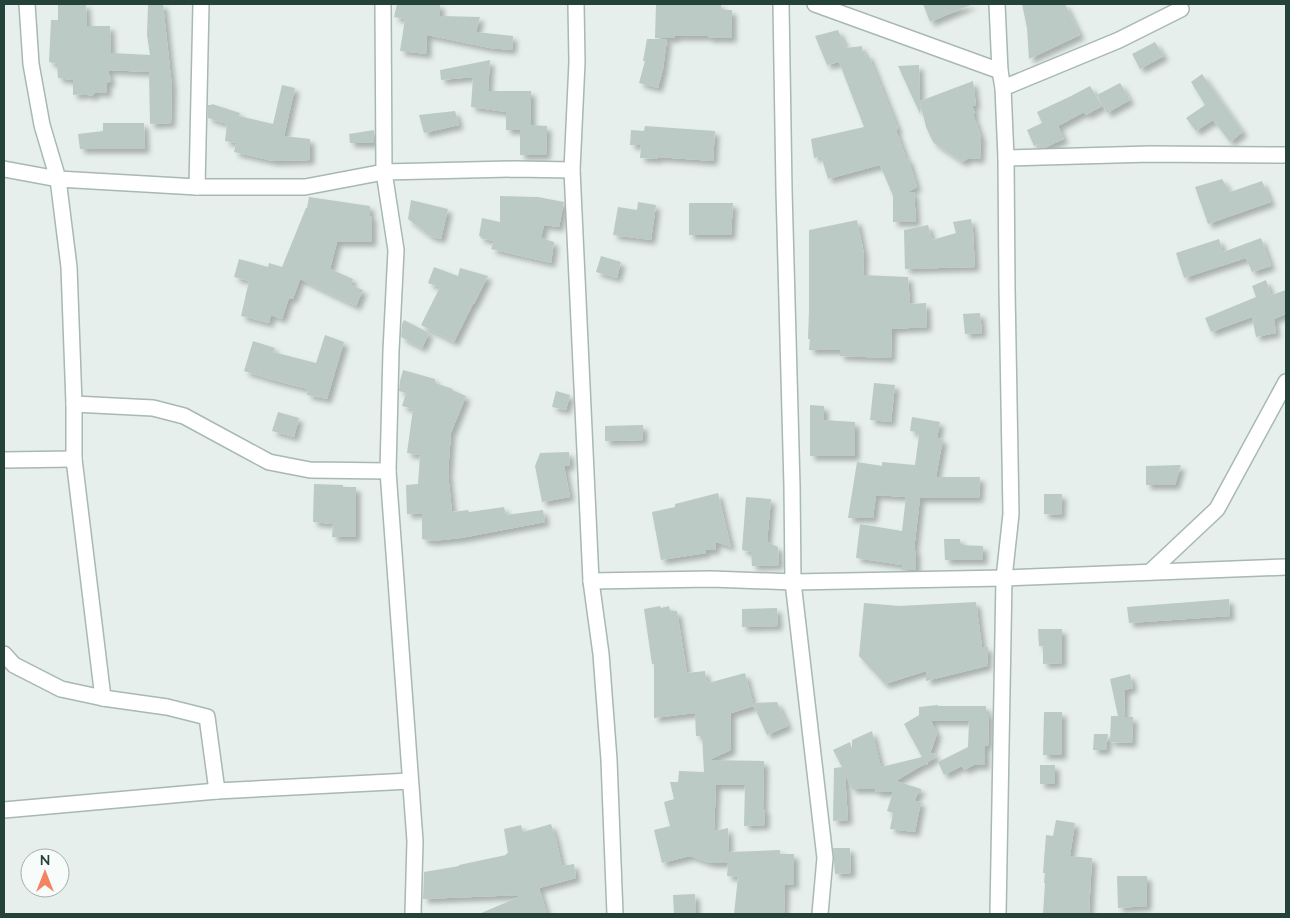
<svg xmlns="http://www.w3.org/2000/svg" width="1290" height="918" font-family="Mulish,sans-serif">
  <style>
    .building { fill: #bbcac4; filter: url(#shadow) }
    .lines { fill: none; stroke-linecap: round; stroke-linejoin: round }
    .minor-casing { stroke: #a8b8b2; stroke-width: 18 }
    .minor { stroke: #fff; stroke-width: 15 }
  </style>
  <defs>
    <filter id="shadow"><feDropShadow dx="4.5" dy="4.5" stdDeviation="2.5" flood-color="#0004"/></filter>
  </defs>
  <rect width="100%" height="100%" fill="#e6efeb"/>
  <g class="building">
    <polygon points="58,4 86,4 87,26 110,26 111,53 150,55 147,35 148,4 163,4 172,87 171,123 150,124 149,72 108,70 111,81 107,83 107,93 96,92 92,96 85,94 73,95 73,80 58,78 57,64 49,62 51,20 58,20"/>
    <polygon points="397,4 440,4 440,16 480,17 476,32 513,36 512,50 490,48 427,35 427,54 400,51 405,19 394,17"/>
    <polygon points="656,4 721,4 721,10 732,10 732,38 708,38 708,36 675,36 675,38 655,38"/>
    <polygon points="923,4 973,4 930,22"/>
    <polygon points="1022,4 1065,4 1080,35 1029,59 1027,28"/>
    <polygon points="838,30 846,48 862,46 863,55 868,54 898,129 896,130 906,158 908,158 917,187 908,192 914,192 916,222 893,222 893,196 880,165 828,179 821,156 814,158 811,139 864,127 839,62 827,65 815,36"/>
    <polygon points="647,39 667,39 663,69 658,88 639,83 645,61 643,61"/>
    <polygon points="1155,42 1164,56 1140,69 1132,54"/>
    <polygon points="490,60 488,91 531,91 531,125 547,126 546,155 520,155 520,130 506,130 506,112 471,107 473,77 441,80 440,70"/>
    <polygon points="919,65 920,101 973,81 976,105 972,106 975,113 973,114 981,137 980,159 969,158 962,162 934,143 932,140 926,127 920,102 920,114 898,66"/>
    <polygon points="1202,74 1243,132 1230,142 1213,120 1196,131 1186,118 1205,105 1191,82"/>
    <polygon points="1120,83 1130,100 1107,113 1097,95"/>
    <polygon points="282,85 295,88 284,136 310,139 310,160 273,161 234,152 236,143 225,141 227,124 208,118 208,105 211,105 212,104 240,113 239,116 273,124"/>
    <polygon points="1090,86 1102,106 1086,115 1084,112 1058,126 1064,139 1044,148 1040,148 1038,144 1034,146 1027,130 1042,123 1037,112 1071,96"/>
    <polygon points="455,111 459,125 424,133 419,115"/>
    <polygon points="103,123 144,123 145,149 80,149 78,134 103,131"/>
    <polygon points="645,126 715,131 713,161 658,157 658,159 640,158 641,148 640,148 640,145 630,145 631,130 644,131"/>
    <polygon points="374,130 374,143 350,143 349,134"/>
    <polygon points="1222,179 1230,192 1262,181 1271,202 1208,224 1195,187"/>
    <polygon points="500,196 538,197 564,202 559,227 544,225 541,238 554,242 551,263 491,249 494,241 480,238 481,236 479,236 482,218 500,222"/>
    <polygon points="309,197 370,206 370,216 372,216 372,242 337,242 330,269 353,279 351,285 363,290 356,306 300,279 293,299 289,298 282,319 271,315 269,323 241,316 249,281 234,277 239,259 268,267 269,263 282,267 306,208 307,208"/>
    <polygon points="411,200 448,209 441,239 430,236 408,219"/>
    <polygon points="638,202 656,205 651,240 613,235 618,207 637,210"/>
    <polygon points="689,203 733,203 731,235 689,235"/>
    <polygon points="971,219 973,232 975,267 905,269 904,230 928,225 932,240 956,233 953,222"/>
    <polygon points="857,220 864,254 863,275 908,277 910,304 926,303 927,327 892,329 891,358 840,356 840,350 809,350 810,339 808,339 809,311 809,230"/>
    <polygon points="1261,238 1271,266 1252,272 1246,258 1184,278 1176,253 1219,239 1223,252"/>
    <polygon points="601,256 621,262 617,278 596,272"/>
    <polygon points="434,267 458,276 460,268 488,276 474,304 473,304 454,342 421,325 440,287 428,283"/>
    <polygon points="1266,280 1271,295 1286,290 1286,314 1274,319 1276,333 1256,337 1252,317 1211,332 1205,318 1256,297 1252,286"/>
    <polygon points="980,313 982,333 965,334 963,314"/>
    <polygon points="404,320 429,333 422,348 401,337 402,324"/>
    <polygon points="325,335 344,342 327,399 307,395 308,389 273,380 244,371 253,341 275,348 273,352 316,363"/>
    <polygon points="403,370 435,379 435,383 453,389 452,390 466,396 451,433 448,473 452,512 468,510 469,512 504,507 506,515 543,510 545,522 461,538 432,541 422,539 422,513 407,514 406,485 418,484 420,455 407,453 413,409 402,406 406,393 399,391 400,381"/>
    <polygon points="874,383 895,385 891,422 870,420"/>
    <polygon points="556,391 570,395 566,410 552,407"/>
    <polygon points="810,405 824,406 824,420 855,422 855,456 810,456"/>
    <polygon points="278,412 299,418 294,437 272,431"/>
    <polygon points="912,417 940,422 937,438 943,439 936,477 980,477 979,498 920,498 914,550 916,550 916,570 902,570 902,565 856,558 860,524 902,531 906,497 876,495 873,518 848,518 857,462 882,466 882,462 915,465 919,435 916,435 916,432 910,431"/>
    <polygon points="643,425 643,440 605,441 605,426"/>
    <polygon points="569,452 570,466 564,466 570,497 542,502 535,466 540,453"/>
    <polygon points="1181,465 1175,485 1146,485 1146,466"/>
    <polygon points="314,484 343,485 343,487 356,487 356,537 332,537 333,524 313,522"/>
    <polygon points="718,493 731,547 716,542 715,550 706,550 706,553 661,560 652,512 675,507 675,504"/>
    <polygon points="1044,494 1062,494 1061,515 1044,514"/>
    <polygon points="746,497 771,499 767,542 778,547 779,565 752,566 751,552 742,550"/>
    <polygon points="944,539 960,539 961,545 983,546 983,560 945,560"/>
    <polygon points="1229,599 1230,616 1129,623 1127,607"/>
    <polygon points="976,602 982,647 988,647 987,666 926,681 926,671 885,684 859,656 864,603 899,606"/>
    <polygon points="660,606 661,608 669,606 670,611 677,611 687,673 705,671 706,679 708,679 708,683 745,673 753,703 777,702 788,726 767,735 754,706 731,713 731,750 709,760 764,761 763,809 765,809 765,825 744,826 745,785 716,785 714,831 728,828 729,854 729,852 780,850 780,854 794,854 794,885 785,884 784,914 734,914 738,877 727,876 728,863 710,863 690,856 662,863 654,830 670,826 664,802 674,799 670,782 678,782 679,771 704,772 702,736 696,736 695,713 654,718 654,664 652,664 644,609"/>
    <polygon points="777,608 778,626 742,627 742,609"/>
    <polygon points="1038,629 1062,629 1062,663 1043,664 1043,646 1039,646"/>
    <polygon points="1130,674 1133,688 1125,690 1124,717 1133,717 1132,743 1110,742 1111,716 1118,716 1110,679"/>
    <polygon points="938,705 938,706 986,706 986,713 989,713 988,746 985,745 985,765 974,765 964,770 962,766 944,775 938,762 968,747 969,721 931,721 937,734 930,754 935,753 936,757 928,762 927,765 926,763 896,781 921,789 921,792 918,792 915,801 921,802 915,832 890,829 893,813 887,811 893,792 876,792 875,789 852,789 845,774 848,820 833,821 834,768 842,767 833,750 850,742 852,749 852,740 872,731 881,767 922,757 904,724 919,715 919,707"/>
    <polygon points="1044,712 1062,712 1062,755 1043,755"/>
    <polygon points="1094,734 1108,734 1106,750 1093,750"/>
    <rect x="1040" y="765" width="15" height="19"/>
    <polygon points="1056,820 1075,823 1070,856 1092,858 1089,914 1043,914 1045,883 1044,883 1045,873 1043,873 1046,835 1053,836"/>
    <polygon points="551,824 556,839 562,866 574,864 576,878 539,888 547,914 479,914 523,895 423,899 424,872 459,866 459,865 506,855 506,854 508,853 504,829 521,825 523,832"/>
    <polygon points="833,848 850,848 851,873 835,874"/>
    <polygon points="1117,876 1147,876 1147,906 1118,908"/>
    <polygon points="695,894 696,914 674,914 673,895"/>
  </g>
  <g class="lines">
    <defs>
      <g id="minor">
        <polyline points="27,4 31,64 42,125 58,179 69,267 74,404 74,459 103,698"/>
        <polyline points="383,4 384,172 396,250 391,351 388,471 415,841 413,914"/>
        <polyline points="576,4 577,62 572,170 591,581 601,654 609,760 615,914"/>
        <polyline points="781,4 784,190 792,486 793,582 825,858 820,914"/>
        <polyline points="815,4 1000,71"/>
        <polyline points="997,4 1000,71 1003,88 1006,158 1007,289 1011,514 1004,578 998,914"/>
        <polyline points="1003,88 1119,40 1181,9"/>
        <polyline points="1006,158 1150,154 1286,155"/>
        <polyline points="4,169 58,179 197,187 305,187 384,172 515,169 572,170"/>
        <polyline points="197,187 201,4"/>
        <polyline points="74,404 153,408 184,416 269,462 310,470 388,471"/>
        <polyline points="4,460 74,459"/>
        <polyline points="1150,572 1217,509 1286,382"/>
        <polyline points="591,581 711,579 793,582 1004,578 1286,567"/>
        <polyline points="4,654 14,665 61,689 103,698 167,707 207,717 217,791"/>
        <polyline points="4,810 217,791 410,781"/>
      </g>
    </defs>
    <use href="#minor" class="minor-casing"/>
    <use href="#minor" class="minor"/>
  </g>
  <rect width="1290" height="918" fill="none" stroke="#24423a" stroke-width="10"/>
  <g transform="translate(45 873)"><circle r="24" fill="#f7fbf9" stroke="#a3b1ad"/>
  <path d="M0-4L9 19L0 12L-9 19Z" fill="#f4845f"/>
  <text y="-8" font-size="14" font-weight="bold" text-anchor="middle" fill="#24423a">N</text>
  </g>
</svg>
